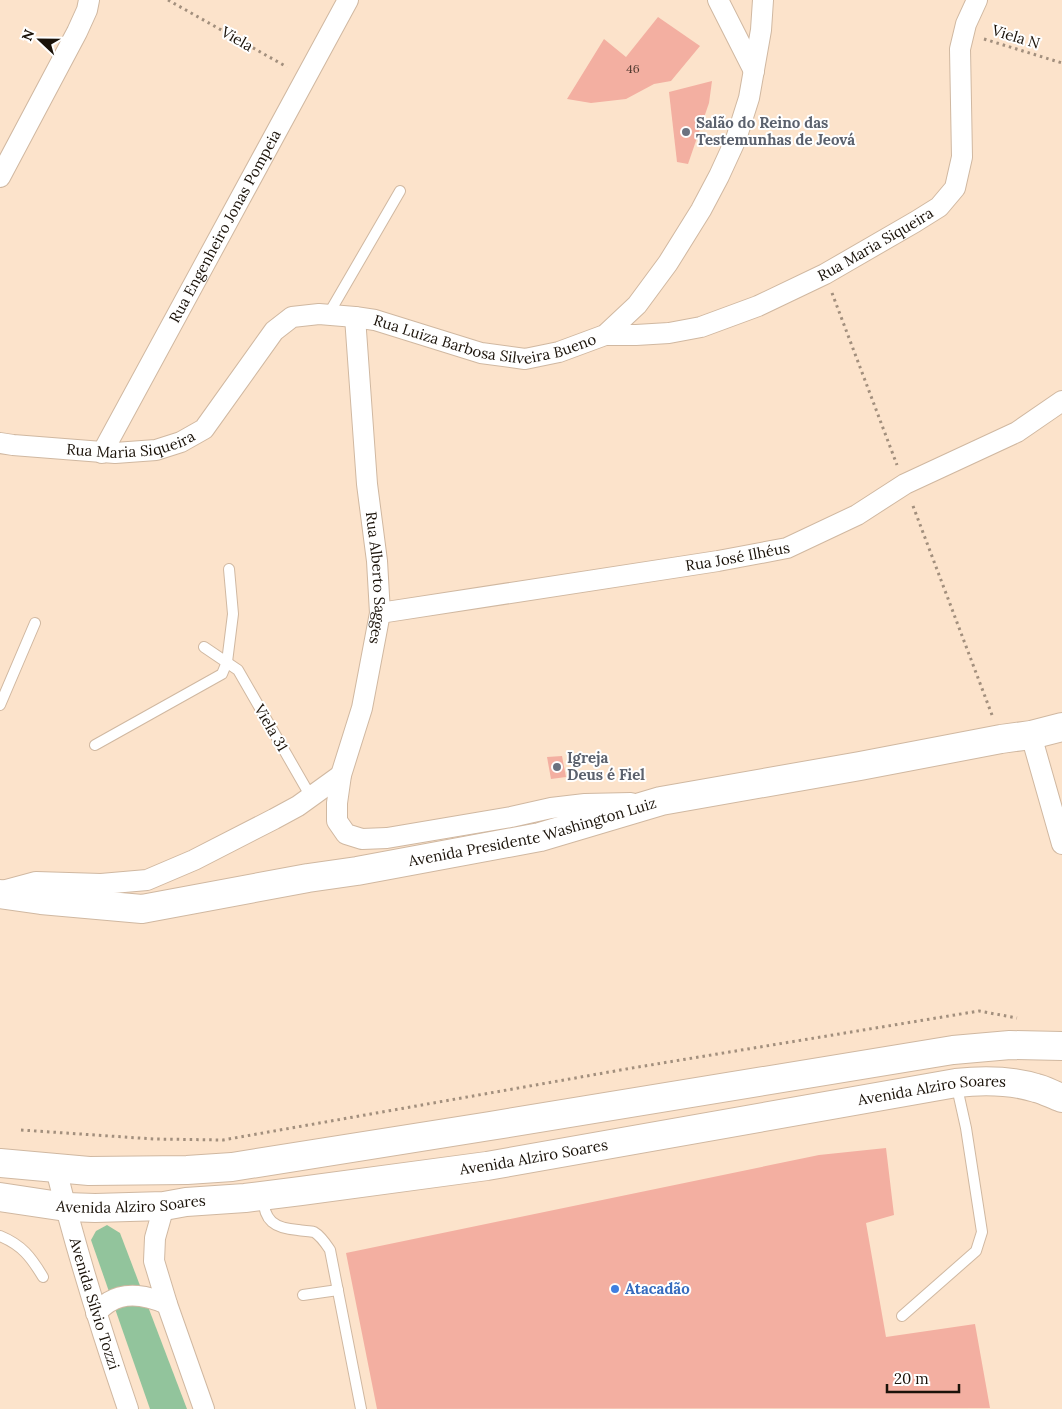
<svg xmlns="http://www.w3.org/2000/svg" width="1062" height="1409" font-family="Lora,serif">
  <style>
    .green { fill: #92c49c }
    .building { fill: #f3afa1 }
    .lines { fill: none; stroke-linecap: round; stroke-linejoin: round }
    .lane-casing { stroke: #d0b8a1; stroke-width: 12 }
    .street-casing { stroke: #d0b8a1; stroke-width: 22 }
    .secondary-casing { stroke: #d0b8a1; stroke-width: 30 }
    .path { stroke: #a28f7d; stroke-width: 3; stroke-dasharray: 2.5 4; stroke-linecap: butt }
    .lane { stroke: #fff; stroke-width: 10 }
    .street { stroke: #fff; stroke-width: 20 }
    .secondary { stroke: #fff; stroke-width: 28 }
    .worship-dot { fill: #6b7280; stroke: #fff; stroke-width: 2 }
    .shop-dot { fill: #3f7fe0; stroke: #fff; stroke-width: 2 }
    .labels { text-anchor: middle; stroke-width: 4; stroke-linejoin: round; paint-order: stroke }
    .number-label { font-size: 12px; fill: #50392f }
    .street-label { font-size: 15px; fill: #1a1209; stroke: #fff }
    .worship-label { font-size: 15px; font-weight: bold; fill: #5b616d; stroke: #fff; text-anchor: start }
    .shop-label { font-size: 15px; font-weight: bold; fill: #366cbe; stroke: #fff; text-anchor: start }
  </style>
  <rect width="100%" height="100%" fill="#fce3cb"/>
  <polygon class="green" points="107,1225 120,1233 187,1409 150,1409 91,1240 96,1231"/>
  <g class="building">
    <polygon points="658,17 700,46 671,81 654,84 626,99 591,103 567,99 604,39 626,57"/>
    <polygon points="712,81 709,103 688,164 677,162 669,92"/>
    <polygon points="562,756 566,777 551,779 547,757"/>
    <polygon points="886,1148 894,1215 866,1223 886,1337 975,1324 990,1408 377,1409 346,1253 819,1155"/>
  </g>
  <g class="lines">
    <defs>
      <g id="lane">
        <polyline points="328,315 400,191"/>
        <polyline points="204,647 238,670 311,797"/>
        <polyline points="0,705 35,623"/>
        <polyline points="95,745 222,674 227,662 233,614 229,569"/>
        <path d="M263,1197C264,1221 274,1228 298,1230C303,1231 310,1231 314,1232C321,1236 326,1244 330,1250L361,1409"/>
        <path d="M0,1236C22,1245 31,1257 43,1277"/>
        <polyline points="303,1295 338,1290"/>
        <polyline points="902,1316 976,1251 982,1232 966,1128 956,1083"/>
      </g>
      <g id="street">
        <polyline points="718,0 754,71"/>
        <polyline points="0,177 77,32 87,10 89,0"/>
        <path id="s1" d="M355,317L367,484L377,561L380,613L362,708L341,775L337,803V821L346,834L362,839L387,838L511,817L551,808L585,804L631,803"/>
        <path id="s2" d="M605,335H636L669,333L701,327L758,306L825,274L915,222L939,207L955,188L962,157L960,49L966,24L977,0"/>
        <path id="s3" d="M0,443L13,445L115,453L156,450L181,442L204,429L274,331L292,317L319,314L355,317L375,320L481,353L525,359L559,352L605,335L637,305L668,263L701,210L719,176L736,139L749,98L761,30L763,0"/>
        <path id="s4" d="M102,453L348,0"/>
        <path id="s5" d="M380,613L718,561L787,548L857,515L905,484L1017,432L1062,401"/>
        <polyline points="1031,735 1062,844"/>
        <polyline points="2,891 36,882 101,884 147,880 194,860 274,819 298,806 341,775"/>
        <path id="s6" d="M56,1169C76,1250 101,1330 128,1409"/>
        <polyline points="164,1206 155,1238 154,1261 167,1304 204,1409"/>
        <path d="M96,1313C100,1309 104,1305 109,1302C126,1291 149,1296 167,1304"/>
      </g>
      <g id="secondary">
        <path id="s7" d="M0,894L41,900L142,909L308,878L357,871L540,837L661,801L860,766L1001,739L1031,735L1062,727"/>
        <polyline points="0,1163 89,1171 187,1170 232,1167 490,1126 953,1050 1010,1045 1062,1046"/>
        <path id="s8" d="M0,1197L66,1207L95,1208L164,1206L186,1202L245,1198L301,1191L487,1166L956,1083C983,1080 1010,1080 1036,1088C1045,1090 1053,1095 1062,1098"/>
      </g>
    </defs>
    <use href="#lane" class="lane-casing"/>
    <use href="#street" class="street-casing"/>
    <use href="#secondary" class="secondary-casing"/>
    <g class="path">
      <polyline points="168,0 287,67"/>
      <polyline points="984,39 1062,63"/>
      <polyline points="832,293 897,465"/>
      <polyline points="913,506 992,715"/>
      <polyline points="21,1130 154,1139 223,1140 632,1068 979,1011 1017,1018"/>
    </g>
    <use href="#lane" class="lane"/>
    <use href="#street" class="street"/>
    <use href="#secondary" class="secondary"/>
  </g>
  <g class="worship-dot">
    <circle cx="686" cy="132" r="5"/>
    <circle cx="557" cy="767" r="5"/>
  </g>
  <circle class="shop-dot" cx="615" cy="1289" r="5"/>
  <g class="labels">
    <g class="number-label">
      <text x="633" y="73">46</text>
    </g>
    <g class="street-label">
      <text transform="translate(1016 37) rotate(17)" y="5">Viela N</text>
      <text transform="translate(237 39) rotate(30)" y="5">Viela</text>
      <text dy="5" stroke="none"><textPath href="#s4" startOffset="258">Rua Engenheiro Jonas Pompeia</textPath></text>
      <text dy="5" stroke="none"><textPath href="#s2" startOffset="290">Rua Maria Siqueira</textPath></text>
      <text dy="5" stroke="none"><textPath href="#s3" startOffset="550">Rua Luiza Barbosa Silveira Bueno</textPath></text>
      <text dy="5" stroke="none"><textPath href="#s3" startOffset="132">Rua Maria Siqueira</textPath></text>
      <text dy="5" stroke="none"><textPath href="#s5" startOffset="362">Rua José Ilhéus</textPath></text>
      <text dy="5" stroke="none"><textPath href="#s1" startOffset="262">Rua Alberto Sagges</textPath></text>
      <text transform="translate(271 728) rotate(60)" y="5">Viela 31</text>
      <text dy="5" stroke="none"><textPath href="#s7" startOffset="541">Avenida Presidente Washington Luiz</textPath></text>
      <text dy="5" stroke="none"><textPath href="#s8" startOffset="942">Avenida Alziro Soares</textPath></text>
      <text dy="5" stroke="none"><textPath href="#s8" startOffset="538">Avenida Alziro Soares</textPath></text>
      <text dy="5" stroke="none"><textPath href="#s8" startOffset="132">Avenida Alziro Soares</textPath></text>
      <text dy="5" stroke="none"><textPath href="#s6" startOffset="140">Avenida Sílvio Tozzi</textPath></text>
    </g>
    <g class="worship-label">
      <text x="696" y="128">Salão do Reino das<tspan x="696" dy="17">Testemunhas de Jeová</tspan></text>
      <text x="567" y="763">Igreja<tspan x="567" dy="17">Deus é Fiel</tspan></text>
    </g>
    <g class="shop-label">
      <text x="625" y="1294">Atacadão</text>
    </g>
  </g>
  <g transform="translate(40 40) rotate(292)" stroke="#ffffff" stroke-width="4" paint-order="stroke">
  <path d="M0-4L9 19L0 12L-9 19Z" fill="#1a1209"/>
  <text y="-8" font-size="14" font-weight="bold" text-anchor="middle" fill="#1a1209">N</text>
  </g>
  <path d="M887 1384v8h72v-8" fill="none" stroke="#1a1209" stroke-width="2.5"/>
  <text x="894" y="1384" font-size="15" fill="#1a1209" stroke="#ffffff" stroke-width="4" paint-order="stroke">20 m</text>
</svg>
